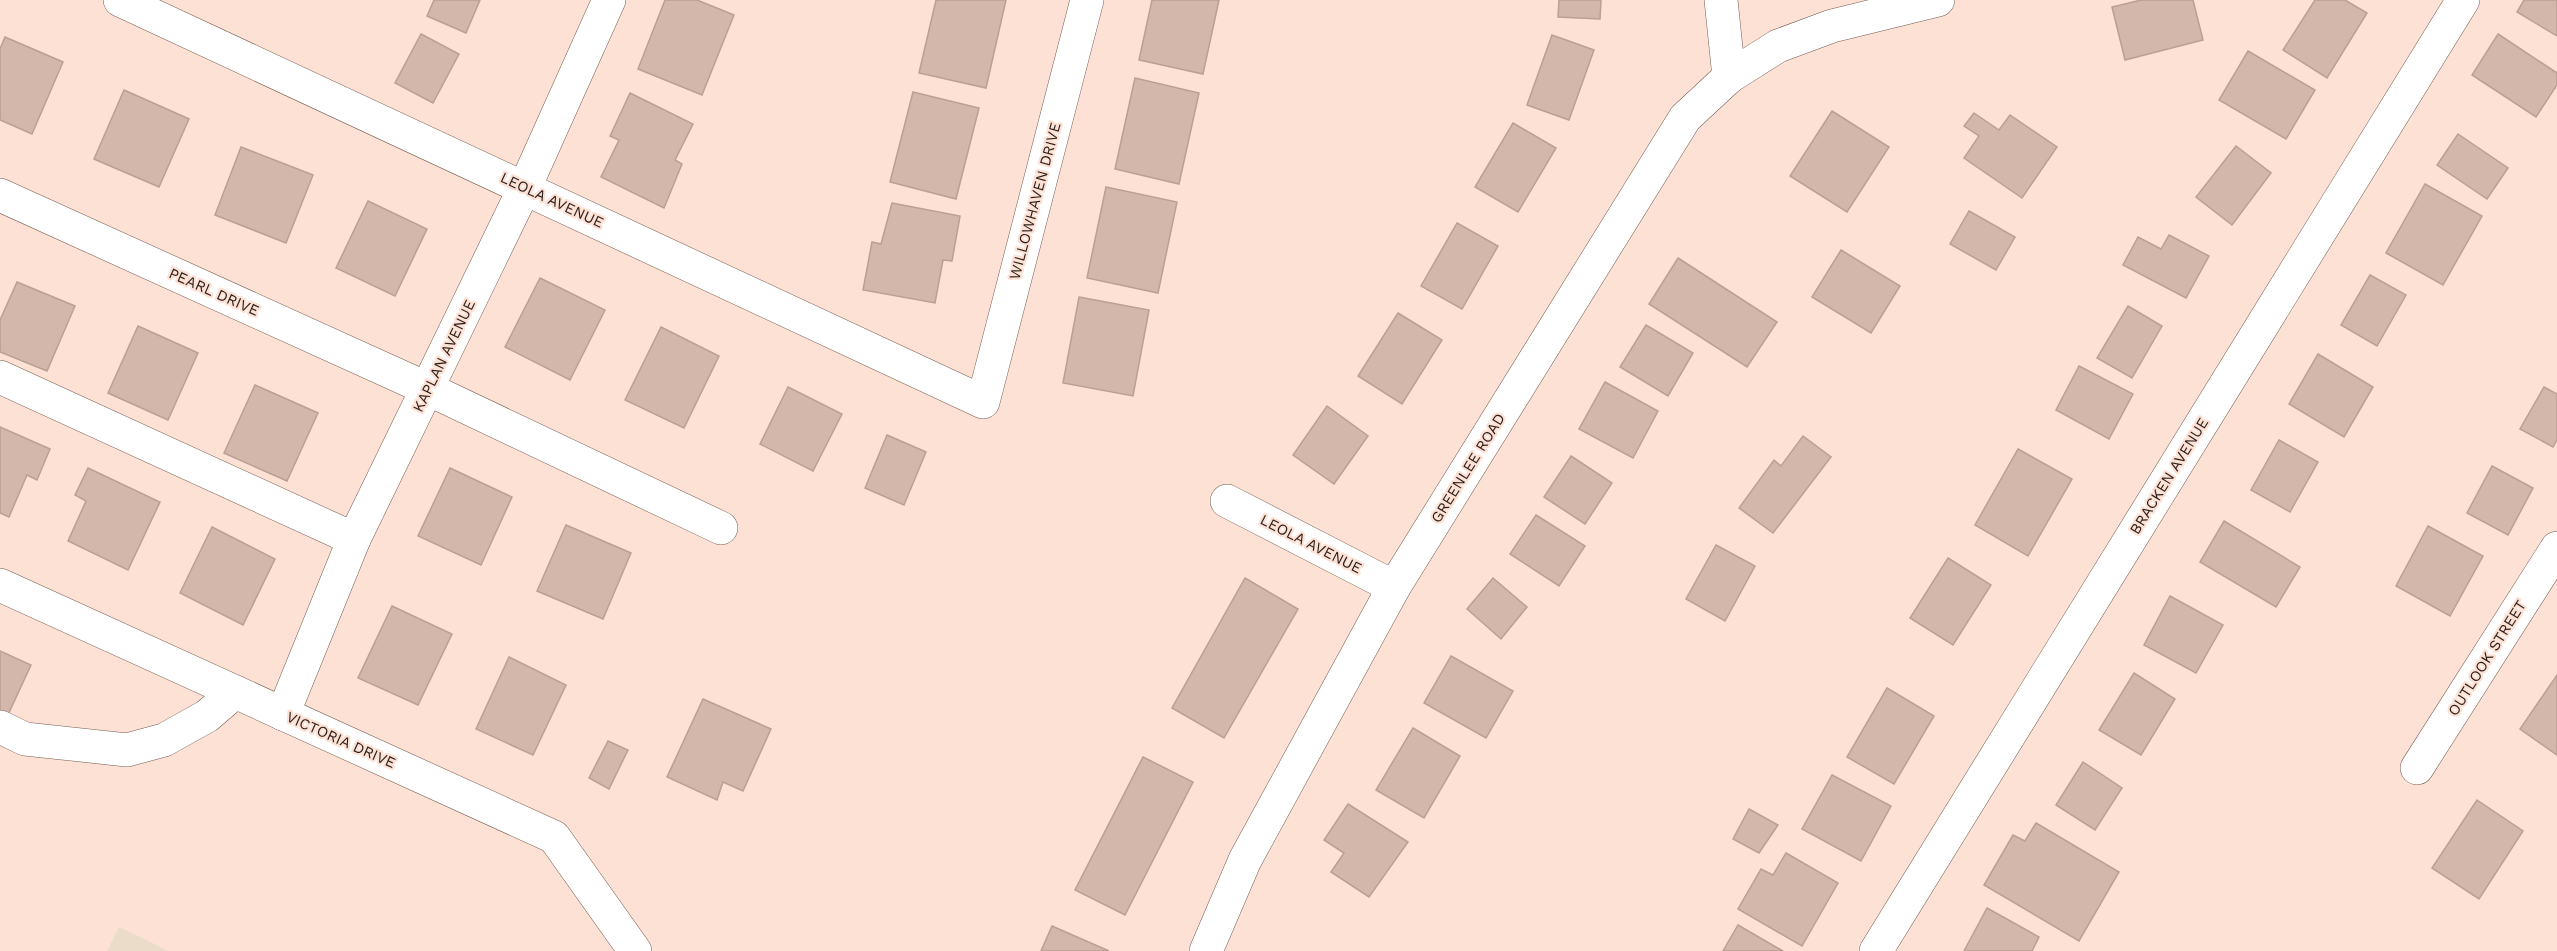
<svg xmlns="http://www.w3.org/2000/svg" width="2557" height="951" font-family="'Work Sans',sans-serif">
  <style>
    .commercial { fill: #eadcc9 }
    .building { fill: #d3b7ab; stroke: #ba9f93; stroke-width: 1.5 }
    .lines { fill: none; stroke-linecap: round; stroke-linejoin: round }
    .minor-casing { stroke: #755d52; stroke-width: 34 }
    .minor { stroke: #fff; stroke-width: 33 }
    .labels { text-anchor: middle; stroke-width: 4.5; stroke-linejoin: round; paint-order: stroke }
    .street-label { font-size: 15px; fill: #261c18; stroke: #fee1d5 }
  </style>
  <rect width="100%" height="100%" fill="#fee1d5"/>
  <polygon class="commercial" points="119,927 169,951 107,951"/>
  <g class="building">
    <polygon points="434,0 480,0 466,33 427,16"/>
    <polygon points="665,0 697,0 734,15 702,95 638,69"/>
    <polygon points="936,0 1006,0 986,88 919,73"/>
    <polygon points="1152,0 1219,0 1203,74 1139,60"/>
    <polygon points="1559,0 1601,0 1600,19 1558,17"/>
    <polygon points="2141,0 2193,0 2203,40 2125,60 2112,7"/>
    <polygon points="2315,0 2345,0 2367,13 2327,78 2283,50"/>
    <polygon points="2524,0 2557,0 2557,36 2517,12"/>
    <polygon points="421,34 459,54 433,103 395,83"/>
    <polygon points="2498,34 2557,73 2557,85 2536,117 2472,75"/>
    <polygon points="1552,35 1594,50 1569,120 1527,105"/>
    <polygon points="5,37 63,62 32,134 0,120 0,49"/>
    <polygon points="2248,51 2315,90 2286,139 2219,100"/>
    <polygon points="1135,78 1199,93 1179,184 1115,169"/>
    <polygon points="124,90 189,119 159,187 94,159"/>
    <polygon points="913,92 979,108 956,199 890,182"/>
    <polygon points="630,93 693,124 675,160 682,164 664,208 601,177 619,140 610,136"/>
    <polygon points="1832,111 1889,147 1847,212 1790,176"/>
    <polygon points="1974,113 1999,130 2010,115 2057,147 2022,198 1964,158 1979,136 1964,126"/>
    <polygon points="1513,123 1556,148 1518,212 1475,187"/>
    <polygon points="2458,134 2508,168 2487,199 2437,165"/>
    <polygon points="2236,146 2271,173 2232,225 2196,197"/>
    <polygon points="241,147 313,175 286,243 215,215"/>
    <polygon points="2425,184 2482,216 2443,285 2386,253"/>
    <polygon points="1106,187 1177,202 1158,293 1087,278"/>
    <polygon points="368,201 427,229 395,296 336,268"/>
    <polygon points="892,203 960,216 952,261 943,260 935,303 863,290 872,242 881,244"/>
    <polygon points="1969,211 2015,237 1996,270 1950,244"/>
    <polygon points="1457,223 1498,246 1462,309 1421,286"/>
    <polygon points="2169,235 2209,256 2186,298 2123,265 2138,237 2161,249"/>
    <polygon points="1841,250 1900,286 1871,333 1812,297"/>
    <polygon points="1678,258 1777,322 1747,367 1649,304"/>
    <polygon points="2370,275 2406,295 2377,346 2341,325"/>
    <polygon points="540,278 605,310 570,380 505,347"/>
    <polygon points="17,282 75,306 47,371 0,352 0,320"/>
    <polygon points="1079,297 1149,310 1133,396 1063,383"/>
    <polygon points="2128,306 2162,326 2132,378 2097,358"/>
    <polygon points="1398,313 1442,340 1402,404 1358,376"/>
    <polygon points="1646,325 1693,353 1668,396 1620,367"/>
    <polygon points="138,326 198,353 168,420 108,393"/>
    <polygon points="661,327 719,356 684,428 625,400"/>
    <polygon points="2318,354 2373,387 2344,437 2289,404"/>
    <polygon points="2079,366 2133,394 2109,439 2056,410"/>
    <polygon points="1605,382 1658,411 1633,458 1579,429"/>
    <polygon points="255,385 318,413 287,481 224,453"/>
    <polygon points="788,387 842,414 813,471 760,444"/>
    <polygon points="2544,387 2557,394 2557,440 2553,447 2520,429"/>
    <polygon points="1327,406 1368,436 1334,484 1293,455"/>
    <polygon points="0,427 50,449 37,480 27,475 9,517 0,513"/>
    <polygon points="887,435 926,452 904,505 865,488"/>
    <polygon points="1803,436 1831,457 1773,533 1739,508 1774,460 1781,466"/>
    <polygon points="2279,440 2318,462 2290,512 2251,490"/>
    <polygon points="2018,449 2072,479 2028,556 1975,525"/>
    <polygon points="1571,456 1612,483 1585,524 1544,497"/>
    <polygon points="2492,466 2533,488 2508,535 2467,513"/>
    <polygon points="88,468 160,502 128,570 68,541 86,501 75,495"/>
    <polygon points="450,468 512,497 481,565 418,536"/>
    <polygon points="1536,515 1585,546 1559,586 1510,554"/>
    <polygon points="2224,521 2300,567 2276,607 2200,562"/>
    <polygon points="566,525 631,553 603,619 537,591"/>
    <polygon points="2428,526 2483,556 2450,616 2396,586"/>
    <polygon points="212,527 275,559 243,625 180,593"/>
    <polygon points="1716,545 1755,566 1725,621 1686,599"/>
    <polygon points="1948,558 1991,585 1953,645 1910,618"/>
    <polygon points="1245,578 1298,609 1224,738 1172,708"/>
    <polygon points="1493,578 1527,607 1501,639 1467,609"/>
    <polygon points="2170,596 2223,625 2196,673 2144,645"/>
    <polygon points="392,606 452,634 418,705 358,678"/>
    <polygon points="0,651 31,665 7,717 0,713"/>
    <polygon points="1451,656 1513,691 1486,738 1424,703"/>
    <polygon points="509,657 566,685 533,755 476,729"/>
    <polygon points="2134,673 2175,699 2141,755 2099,730"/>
    <polygon points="2557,675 2557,755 2520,729"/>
    <polygon points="1887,688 1934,716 1894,784 1847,757"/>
    <polygon points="703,699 771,729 743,791 723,782 717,800 667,777"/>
    <polygon points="1413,728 1460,756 1424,818 1376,790"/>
    <polygon points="608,741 628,750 609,789 589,778"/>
    <polygon points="1143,757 1193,782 1125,915 1075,890"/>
    <polygon points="2083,762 2122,788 2095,830 2056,805"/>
    <polygon points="1832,775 1891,806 1861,861 1802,829"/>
    <polygon points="2477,800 2523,831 2479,899 2432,868"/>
    <polygon points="1348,804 1408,842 1369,897 1331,872 1344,853 1324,840"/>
    <polygon points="1749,809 1778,825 1759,853 1733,839"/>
    <polygon points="2036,823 2119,872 2079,941 1984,885 2013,835 2025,841"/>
    <polygon points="1786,853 1838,883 1802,946 1738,909 1761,869 1773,875"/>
    <polygon points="1987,908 2039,937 2032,951 1964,951"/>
    <polygon points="1738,925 1783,951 1723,951"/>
    <polygon points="1052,926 1109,951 1041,951"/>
  </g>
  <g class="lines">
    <defs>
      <g id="minor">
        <polyline points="120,0 983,402 1087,0"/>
        <polyline points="1729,77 1778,46 1832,26 1938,0"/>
        <polyline points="0,195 428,389 721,528"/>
        <polyline points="0,377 354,539"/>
        <polyline points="1227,501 1394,587"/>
        <polyline points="0,585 554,837 635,951"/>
        <polyline points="283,714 354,539 525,187 609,0"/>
        <polyline points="0,727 25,739 127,750 164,740 207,716 235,692"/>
        <polyline points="2417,768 2557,548"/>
        <polyline points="1206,951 1245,860 1394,587 1685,118 1729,77 1721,0"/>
        <polyline points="1876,951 2463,0"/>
      </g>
    </defs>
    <use href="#minor" class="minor-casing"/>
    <use href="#minor" class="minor"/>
  </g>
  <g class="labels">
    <g class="street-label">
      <text transform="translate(552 200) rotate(25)" y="5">LEOLA AVENUE</text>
      <text transform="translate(1035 201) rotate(-75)" y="5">WILLOWHAVEN DRIVE</text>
      <text transform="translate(214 292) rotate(24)" y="5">PEARL DRIVE</text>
      <text transform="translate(444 356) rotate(-64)" y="5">KAPLAN AVENUE</text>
      <text transform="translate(1468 468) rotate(-58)" y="5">GREENLEE ROAD</text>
      <text transform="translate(2169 476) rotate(-58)" y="5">BRACKEN AVENUE</text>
      <text transform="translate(1311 544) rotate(27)" y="5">LEOLA AVENUE</text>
      <text transform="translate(2487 658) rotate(-58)" y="5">OUTLOOK STREET</text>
      <text transform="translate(341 740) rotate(24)" y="5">VICTORIA DRIVE</text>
    </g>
  </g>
</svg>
